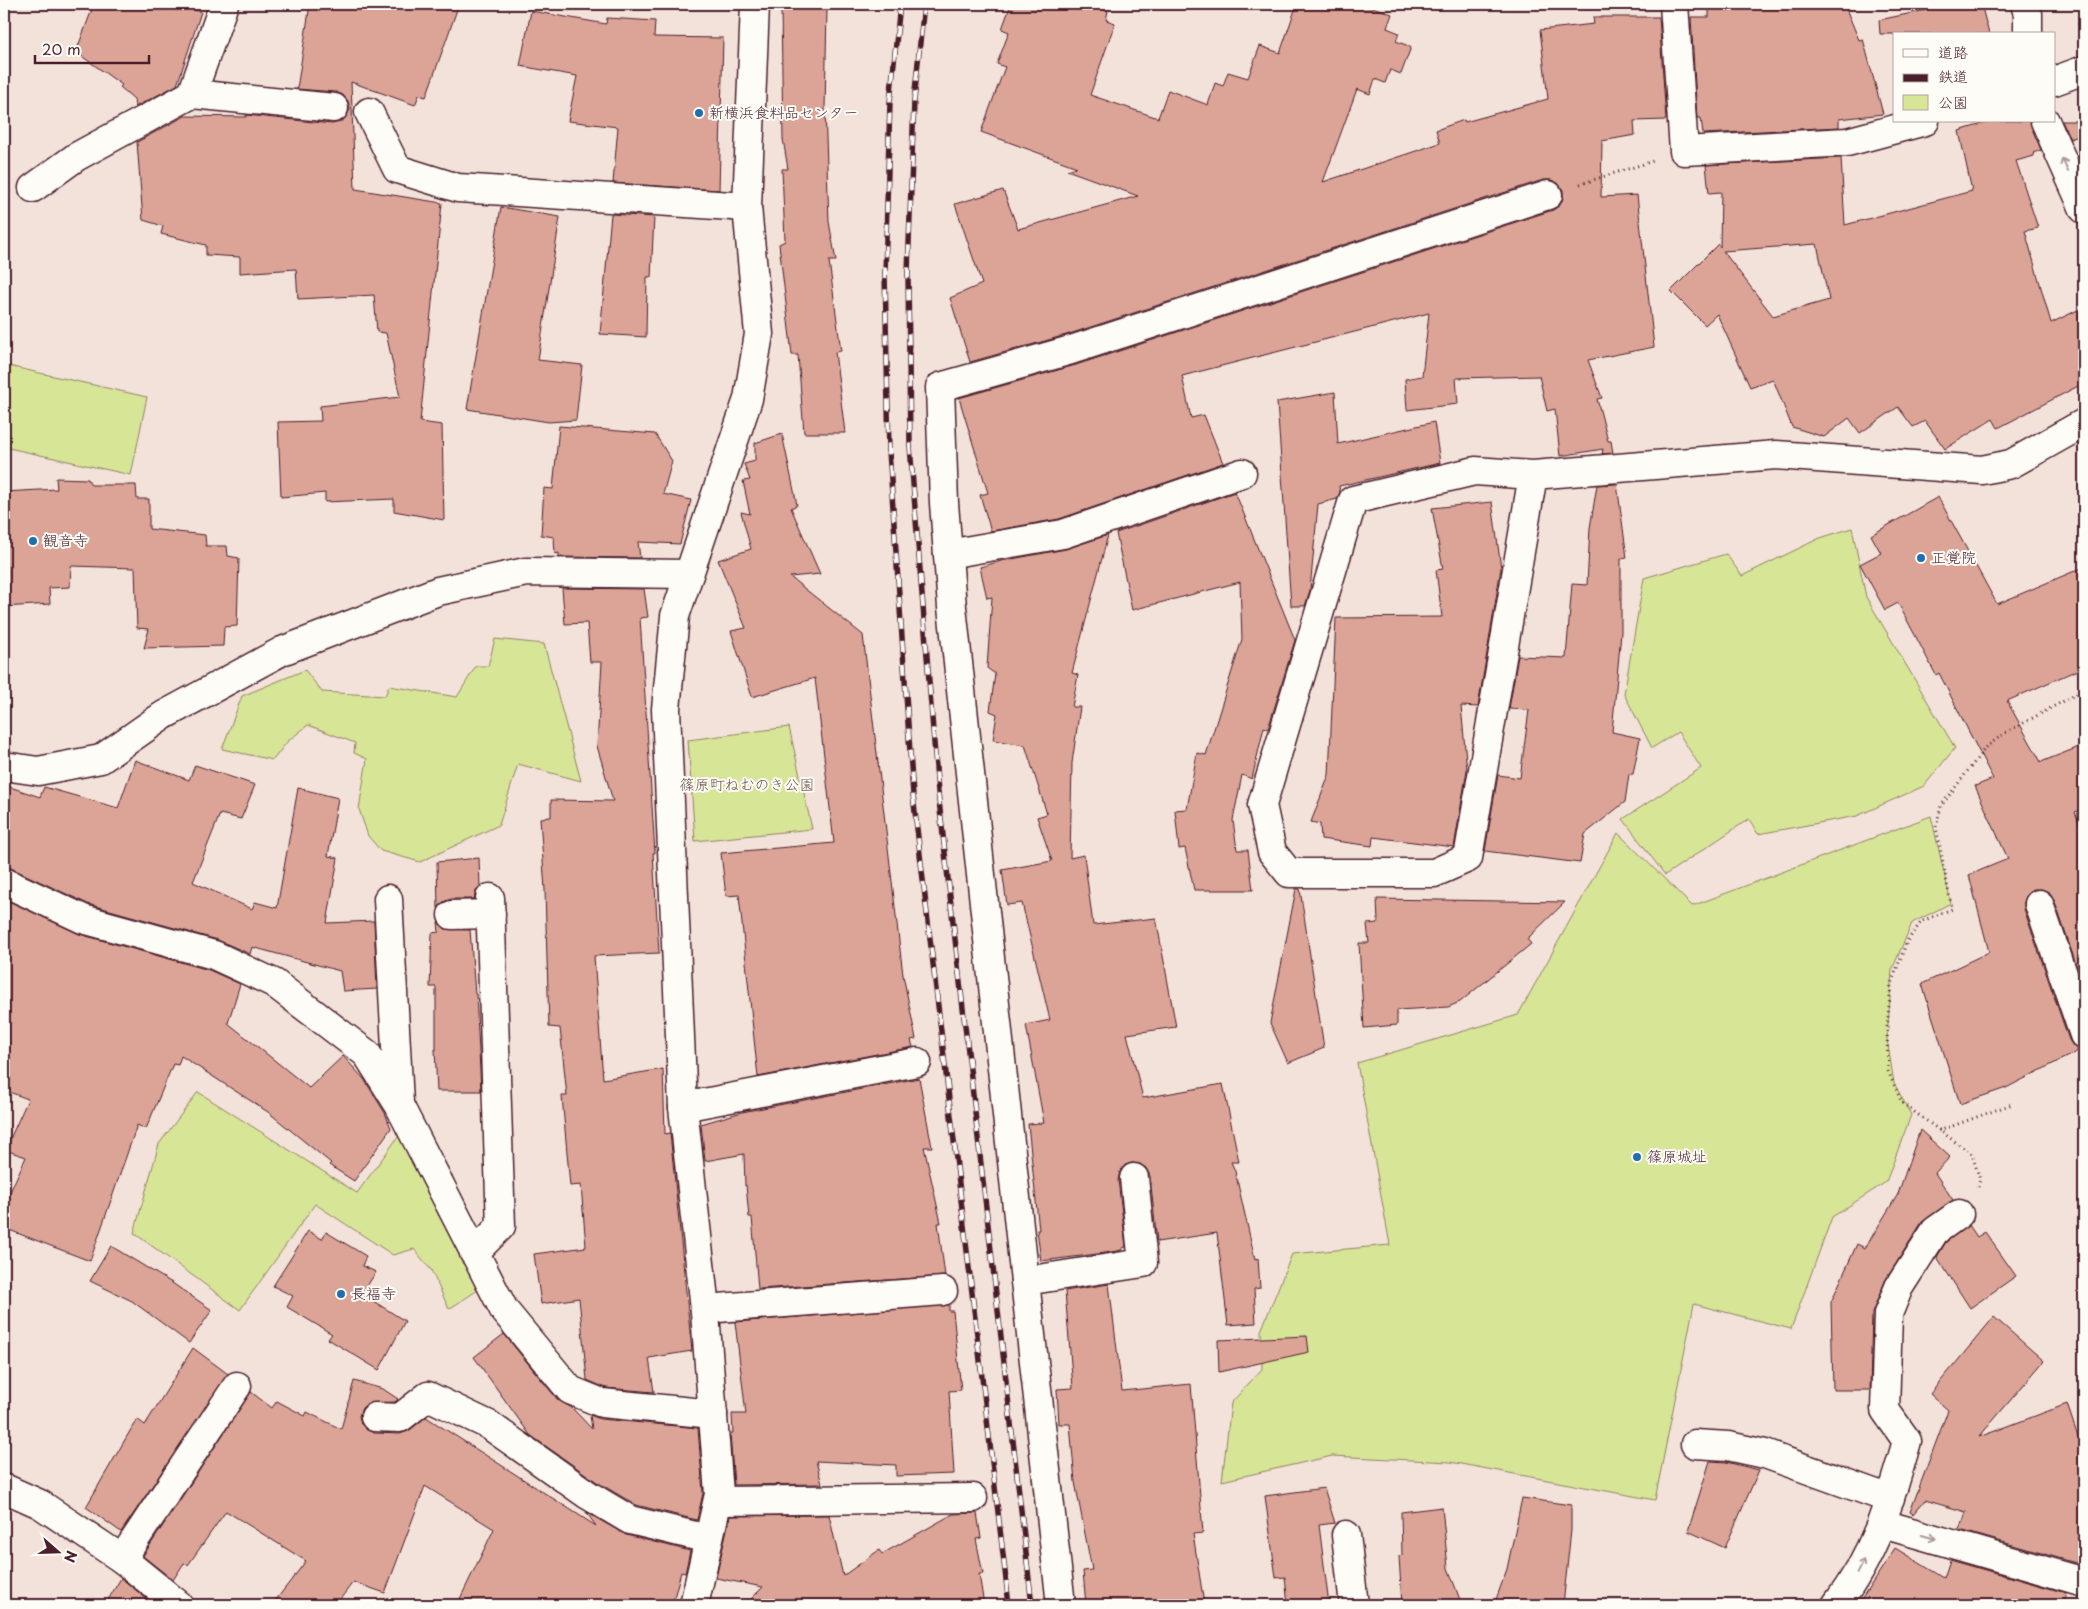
<svg xmlns="http://www.w3.org/2000/svg" width="2088" height="1609" font-family="'Playpen Sans','Klee One',sans-serif">
  <style>
    .green { fill: #d7e597; stroke: #908261 }
    .building { fill: #dca497; stroke: #4a1f2b; fill-rule: evenodd }
    .lines { fill: none; stroke-linecap: round; stroke-linejoin: round }
    .minor-casing { stroke: #4a1f2b; stroke-width: 31 }
    .path { stroke: #4a1f2b; stroke-width: 3; stroke-dasharray: 1 4; stroke-linecap: butt }
    .minor { stroke: #fdfcf7; stroke-width: 28 }
    .rail-casing { stroke: #4a1f2b; stroke-width: 5.5 }
    .rail { stroke: #fdfcf7; stroke-width: 4; stroke-dasharray: 11; stroke-linecap: butt }
    .oneway { stroke: #ac999b }
    .poi-dot { fill: #1f6fb2; stroke: #fdfcf7; stroke-width: 2 }
    .labels { text-anchor: middle; stroke-width: 4; stroke-linejoin: round; paint-order: stroke }
    .poi-label { font-size: 15px; fill: #4a1f2b; stroke: #fdfcf7; text-anchor: start }
    .park-label { font-size: 15px; fill: #6d5046; stroke: #fdfcf7 }
  </style>
  <rect width="100%" height="100%" fill="#f3e2da"/>
  <filter id="ink" filterUnits="userSpaceOnUse"><feTurbulence type="fractalNoise" baseFrequency=".02" numOctaves="2"/><feDisplacementMap in="SourceGraphic" scale="10" xChannelSelector="R" yChannelSelector="G"/><feConvolveMatrix kernelMatrix="1 2 1 2 8 2 1 2 1" color-interpolation-filters="sRGB"/></filter>
  <g filter="url(#ink)">
    <g class="green">
      <polygon points="4,365 147,397 131,475 4,447"/>
      <polygon points="1852,528 1866,597 1955,748 1924,786 1857,816 1758,834 1749,819 1665,875 1623,819 1701,768 1678,732 1652,748 1624,694 1644,578 1726,554 1742,576 1820,538"/>
      <polygon points="495,639 544,644 581,781 518,764 499,825 420,862 381,851 368,836 359,809 367,759 354,753 355,743 308,725 287,742 273,760 222,749 242,696 305,670 322,692 385,696 389,686 457,697 476,666 488,666"/>
      <polygon points="789,727 812,829 695,841 688,740"/>
      <polygon points="1931,816 1951,903 1912,923 1892,970 1887,1039 1894,1083 1911,1115 1886,1182 1832,1217 1791,1329 1694,1304 1655,1500 1450,1462 1332,1456 1222,1481 1231,1403 1262,1369 1261,1331 1292,1254 1390,1245 1357,1063 1518,1015 1618,833 1692,906"/>
      <polygon points="198,1092 357,1193 401,1133 481,1288 449,1309 431,1270 414,1249 393,1255 315,1204 240,1310 134,1233 159,1144"/>
    </g>
    <g class="building">
      <polygon points="94,4 178,4 201,12 177,85 135,107 134,99 120,87 122,85 76,52"/>
      <polygon points="310,4 459,4 426,97 419,95 415,105 351,82 355,189 442,203 420,422 442,425 444,520 394,511 394,499 325,502 325,493 281,497 278,422 321,421 320,406 400,397 386,333 377,332 374,295 298,299 296,269 240,273 240,257 206,255 206,245 161,234 163,226 143,220 137,142 185,116 246,117 246,115 332,124 340,122 346,117 350,109 348,101 343,95 336,92 297,89"/>
      <polygon points="1011,4 1086,4 1108,11 1106,20 1115,23 1090,95 1158,118 1168,90 1208,105 1215,83 1223,86 1228,72 1248,78 1260,46 1280,53 1297,4 1364,4 1392,14 1387,28 1399,33 1396,41 1411,47 1401,74 1390,70 1385,83 1375,79 1370,94 1357,89 1323,182 1440,143 1436,130 1464,120 1465,122 1548,99 1540,30 1594,24 1593,17 1659,17 1666,120 1634,121 1635,135 1602,141 1601,197 1637,195 1654,347 1588,360 1602,398 1597,399 1608,441 1611,441 1613,453 1602,454 1603,449 1560,456 1555,409 1547,411 1539,376 1456,378 1458,404 1407,410 1405,379 1422,376 1429,313 1182,376 1191,418 1204,415 1223,463 1059,519 991,531 980,495 988,493 959,398 1076,365 1553,210 1560,205 1563,198 1563,190 1558,183 1551,180 1543,180 1066,335 970,362 950,298 982,284 955,204 1003,190 1018,229 1138,196 1067,170 1077,167 981,132 1005,67 997,64 1009,32 1002,29"/>
      <polygon points="1741,4 1844,4 1859,40 1863,39 1883,114 1839,119 1839,127 1703,134 1701,118 1697,118 1691,17 1709,17 1709,10"/>
      <polygon points="1955,4 1981,4 1989,34 1880,34 1879,20"/>
      <polygon points="781,8 827,9 825,109 829,222 836,261 829,261 841,351 835,352 845,433 804,433 798,355 792,355 779,244 785,241 782,169 788,169 783,139"/>
      <polygon points="531,11 606,24 607,18 655,21 654,37 723,38 719,190 613,183 618,127 568,121 577,76 520,66"/>
      <path d="M1992,121H2030L2041,150L2033,153L2034,156L2016,161L2038,228L2025,231L2051,323L2084,307V383L1998,428L1993,419L1945,449L1925,421L1913,427L1898,407L1860,433L1849,418L1824,437L1792,427L1773,379L1750,387L1717,314L1705,325L1671,291L1718,244L1720,247L1721,192L1709,193L1706,165L1841,158L1845,225L1972,191L1959,131ZM1817,244L1829,300L1773,316L1723,251Z"/>
      <polygon points="2062,121 2084,121 2084,134 2070,139"/>
      <polygon points="501,207 560,217 538,360 582,365 576,420 549,422 467,409"/>
      <polygon points="611,214 654,217 651,277 647,277 646,337 600,334"/>
      <polygon points="1335,392 1338,444 1434,422 1440,463 1339,486 1340,492 1337,499 1318,504 1310,590 1305,606 1291,606 1277,402"/>
      <polygon points="559,426 655,434 672,461 663,494 691,500 680,544 638,542 640,558 559,557 559,553 555,554 554,537 541,535 544,488 553,489"/>
      <polygon points="782,434 797,505 791,508 820,574 790,577 863,635 903,975 916,1039 911,1040 913,1047 758,1077 739,895 726,896 721,853 834,843 815,678 752,697 731,631 746,628 718,560 751,549 741,512 750,514 743,481 750,480 744,464 755,461 755,443"/>
      <polygon points="56,478 88,479 91,485 136,485 137,499 149,499 149,529 205,535 206,546 227,546 228,556 239,558 237,626 224,627 223,646 144,648 149,629 137,628 135,568 71,566 70,587 49,588 50,604 4,607 4,492 57,489"/>
      <polygon points="1617,484 1627,558 1621,559 1621,633 1612,732 1640,738 1633,774 1629,774 1625,802 1585,834 1580,863 1485,851 1498,775 1520,778 1529,710 1509,709 1518,656 1566,658 1572,584 1587,585 1590,528 1597,485"/>
      <polygon points="1235,492 1295,640 1268,729 1264,727 1252,779 1242,775 1233,820 1237,850 1248,850 1253,890 1194,890 1185,848 1179,849 1175,810 1187,809 1197,753 1206,755 1242,639 1240,582 1132,610 1116,533"/>
      <polygon points="1938,497 1997,604 2084,567 2084,667 2007,701 2041,762 2084,745 2084,808 2075,812 2084,836 2084,988 2054,899 2050,893 2042,889 2033,889 2027,894 2024,902 2024,909 2069,1040 2073,1046 2080,1050 2006,1088 1960,1104 1922,984 1989,952 1969,875 2008,859 1975,786 1993,779 1939,673 1936,675 1898,603 1885,610 1860,564 1881,553 1871,535"/>
      <polygon points="1492,502 1501,568 1478,707 1461,706 1467,770 1454,847 1373,837 1372,846 1321,839 1320,824 1311,822 1329,775 1336,618 1442,617 1436,570 1443,569 1432,508"/>
      <polygon points="1108,535 1072,673 1078,675 1072,707 1080,707 1072,763 1070,858 1084,855 1093,925 1156,918 1176,1027 1127,1034 1143,1098 1223,1084 1239,1162 1231,1162 1235,1171 1255,1259 1258,1258 1260,1288 1254,1289 1256,1323 1228,1325 1217,1233 1157,1242 1150,1176 1146,1168 1140,1164 1132,1163 1125,1165 1120,1172 1118,1180 1126,1247 1122,1248 1122,1250 1105,1253 1041,1261 1037,1230 1039,1230 1028,1124 1044,1123 1026,1025 1050,1020 1022,903 1007,905 1002,870 1052,861 1037,817 1047,814 1025,745 993,740 997,714 990,711 995,674 987,668 992,597 987,598 980,567 1001,561 1066,549"/>
      <polygon points="562,588 644,589 648,617 640,618 655,853 653,853 659,953 594,956 603,1079 663,1069 665,1134 670,1133 692,1351 649,1358 654,1392 606,1388 587,1380 579,1298 541,1304 534,1254 586,1247 581,1185 570,1186 562,1096 567,1096 560,1028 549,1027 545,890 540,818 551,817 551,800 613,801 597,746 602,662 590,662 587,623 565,624"/>
      <polygon points="135,760 189,780 195,765 255,785 241,819 220,814 193,882 252,909 255,902 277,908 298,788 338,798 328,856 338,858 327,923 374,921 377,989 343,991 340,971 252,947 250,954 218,940 88,904 11,868 4,867 4,785 40,797 44,787 118,808"/>
      <polygon points="479,858 480,887 476,891 474,899 451,899 443,902 438,908 437,862"/>
      <polygon points="1296,889 1300,889 1324,1048 1288,1063 1270,1023"/>
      <polygon points="4,899 79,934 209,970 240,984 228,1023 309,1088 343,1056 364,1079 385,1113 391,1128 354,1181 329,1165 331,1163 268,1112 181,1056 178,1065 173,1064 146,1129 137,1125 90,1261 4,1228 4,1205 26,1157 5,1150 28,1099 4,1090"/>
      <polygon points="1377,899 1565,902 1527,939 1531,944 1460,1002 1448,1007 1397,1010 1397,1025 1364,1028 1359,943 1369,943 1367,924 1378,923"/>
      <polygon points="438,922 445,929 470,930 475,994 476,994 481,1091 437,1091 435,1049 436,1050 436,987 430,987 432,933 439,932"/>
      <polygon points="919,1078 932,1147 924,1147 941,1223 938,1223 945,1276 758,1289 752,1217 749,1217 746,1185 745,1186 744,1154 705,1161 701,1124 742,1112"/>
      <polygon points="1920,1130 1950,1157 1935,1173 1953,1200 1922,1222 1885,1281 1872,1313 1870,1390 1833,1390 1831,1302 1857,1244 1865,1248 1898,1194"/>
      <polygon points="1969,1225 1977,1237 1985,1232 2016,1276 1970,1308 1937,1257 1946,1242"/>
      <polygon points="308,1231 322,1239 326,1232 366,1256 362,1266 376,1272 362,1294 405,1321 379,1370 328,1339 332,1334 287,1307 293,1296 273,1286"/>
      <polygon points="111,1246 172,1283 212,1310 189,1343 132,1301 90,1281"/>
      <polygon points="1109,1284 1122,1391 1191,1384 1203,1533 1193,1534 1204,1604 1086,1605 1083,1571 1092,1570 1075,1482 1070,1424 1059,1424 1057,1389 1073,1388 1065,1291"/>
      <polygon points="949,1305 949,1311 953,1311 961,1390 949,1391 954,1474 896,1476 896,1465 816,1461 822,1484 734,1485 730,1433 733,1433 732,1414 746,1414 735,1322"/>
      <polygon points="1994,1317 2044,1361 1979,1437 2067,1404 2084,1455 2084,1560 2078,1557 2076,1563 1960,1530 1966,1512 1925,1500 1913,1514 1910,1512 1948,1410 1930,1394"/>
      <polygon points="504,1334 558,1400 572,1408 592,1429 590,1415 600,1419 698,1428 703,1493 697,1520 636,1505 597,1482 530,1435 474,1357"/>
      <polygon points="1307,1336 1309,1352 1219,1372 1218,1340"/>
      <polygon points="193,1348 228,1374 121,1532 86,1507 137,1419 145,1425"/>
      <polygon points="354,1381 383,1389 398,1399 395,1402 368,1403 362,1408 359,1416 361,1424 367,1430 374,1433 400,1434 410,1430 426,1417 596,1526 586,1512 626,1535 690,1551 685,1573 681,1572 672,1605 457,1605 494,1529 425,1486 385,1593 353,1582 336,1605 272,1605 306,1561 226,1511 188,1565 184,1563 173,1580 143,1556 251,1392 272,1408 277,1401 305,1416 307,1412 341,1429"/>
      <polygon points="1710,1461 1726,1462 1759,1470 1725,1548 1688,1531"/>
      <polygon points="1324,1488 1335,1523 1319,1525 1329,1605 1288,1605 1285,1577 1276,1578 1265,1496"/>
      <polygon points="1522,1498 1571,1505 1571,1530 1563,1605 1494,1605 1507,1569"/>
      <polygon points="1442,1507 1448,1568 1462,1605 1402,1605 1399,1556 1402,1555 1401,1512"/>
      <polygon points="977,1513 981,1538 976,1539 983,1574 979,1574 984,1605 745,1605 763,1587 716,1578 730,1516 829,1515 843,1576 879,1550 882,1554 953,1514"/>
      <polygon points="1895,1548 1944,1578 1950,1560 2066,1593 2062,1605 1858,1605"/>
      <polygon points="121,1578 154,1605 105,1605"/>
    </g>
    <g class="lines">
      <defs>
        <g id="minor">
          <polyline points="1674,4 1684,151 1847,142 1925,121"/>
          <polyline points="2025,4 2028,14 2028,34"/>
          <polyline points="2054,81 2084,70"/>
          <polyline points="192,94 224,4"/>
          <polyline points="369,112 397,169 458,188 747,207"/>
          <polyline points="2045,121 2084,209"/>
          <polyline points="33,188 76,157 192,94 334,108"/>
          <polyline points="1533,475 1468,858 1434,873 1289,873 1272,852 1262,805 1353,500 1475,471 1533,475 1776,455 1982,470 2011,464 2084,423"/>
          <polyline points="948,554 1063,534 1242,473"/>
          <polyline points="4,766 38,771 101,759 164,715 282,651 438,591 526,572 689,574"/>
          <polyline points="4,882 83,919 214,955 274,983 367,1054 399,1105 504,1310 570,1390 602,1403 713,1414"/>
          <polyline points="388,899 399,1103"/>
          <polyline points="2039,904 2084,1035"/>
          <polyline points="452,915 491,914"/>
          <polyline points="683,1107 917,1062"/>
          <polyline points="474,1253 501,1226 490,898"/>
          <polyline points="1025,1281 952,607 944,503 940,387 1071,350 1548,195"/>
          <polyline points="705,1309 943,1291"/>
          <polyline points="375,1417 400,1418 428,1396 489,1425 588,1495 630,1520 708,1539"/>
          <polyline points="1695,1444 1728,1446 1765,1454 1890,1499"/>
          <polyline points="4,1488 40,1504 122,1559 179,1605"/>
          <polyline points="718,1501 973,1498"/>
          <polyline points="1883,1524 2084,1582"/>
          <polyline points="1346,1535 1354,1605"/>
          <polyline points="122,1559 237,1386"/>
          <polyline points="694,1605 719,1494 704,1300 683,1107 666,709 675,616 748,399 759,334 747,207 755,4"/>
          <polyline points="1061,1605 1025,1281 1143,1263 1134,1178"/>
          <path d="M1836,1605C1875,1555 1890,1501 1907,1441L1885,1410L1888,1314L1899,1287L1935,1231L1959,1214"/>
        </g>
      </defs>
      <use href="#minor" class="minor-casing"/>
      <g class="path">
        <polyline points="1580,184 1653,161"/>
        <polyline points="4,216 9,210"/>
        <polyline points="1939,1131 2012,1104"/>
        <polyline points="1978,1187 1980,1180 1972,1154 1902,1103 1888,1071 1887,1028 1891,984 1907,941 1922,921 1952,909 1936,827 1941,806 1986,747 2005,733 2084,690"/>
      </g>
      <use href="#minor" class="minor"/>
      <defs>
        <g id="rail">
          <polyline points="900,4 890,102 885,274 889,451 913,795 1009,1605"/>
          <polyline points="924,4 914,101 908,273 910,446 938,792 1032,1605"/>
        </g>
      </defs>
      <use href="#rail" class="rail-casing"/>
      <use href="#rail" class="rail"/>
    </g>
    <defs><path id="oneway-shaft" d="M-6 0H5M1.5-3L5.5 0L1.5 3" fill="none" stroke-width="1.6" stroke-linecap="round" stroke-linejoin="round" transform="scale(1.25)"/></defs>
    <g class="oneway">
      <use href="#oneway-shaft" transform="translate(2065 165) rotate(-114)"/>
      <use href="#oneway-shaft" transform="translate(1929 1537) rotate(16)"/>
      <use href="#oneway-shaft" transform="translate(1861 1566) rotate(-63)"/>
    </g>
  </g>
  <g class="poi-dot">
    <circle cx="699" cy="113" r="5"/>
    <circle cx="33" cy="541" r="5"/>
    <circle cx="1921" cy="558" r="5"/>
    <circle cx="1637" cy="1157" r="5"/>
    <circle cx="341" cy="1294" r="5"/>
  </g>
  <g class="labels">
    <g class="poi-label">
      <text x="709" y="118">新横浜食料品センター</text>
      <text x="43" y="546">観音寺</text>
      <text x="1931" y="563">正覚院</text>
      <text x="1647" y="1162">篠原城址</text>
      <text x="351" y="1299">長福寺</text>
    </g>
    <g class="park-label">
      <text x="747" y="790">篠原町ねむのき公園</text>
    </g>
  </g>
  <rect width="2088" height="1609" fill="none" stroke="#fdfcf7" stroke-width="20"/>
  <rect x="10" y="10" width="2068" height="1589" fill="none" stroke="#4a1f2b" stroke-width="2" filter="url(#ink)"/>
  <rect x="1893" y="32" width="162" height="90" fill="#fdfcf7" stroke="#b5a4a5"/>
  <rect x="1903" y="49" width="25" height="8" fill="#fdfcf7" stroke="#b5a4a5"/>
  <text x="1938" y="58" font-size="15" fill="#4a1f2b">道路</text>
  <rect x="1903" y="74" width="25" height="8" fill="#4a1f2b" stroke="#b5a4a5"/>
  <text x="1938" y="82" font-size="15" fill="#4a1f2b">鉄道</text>
  <rect x="1903" y="95" width="25" height="15" fill="#d7e597" stroke="#b5a4a5"/>
  <text x="1938" y="108" font-size="15" fill="#4a1f2b">公園</text>
  <g transform="translate(58 1552) rotate(110)" stroke="#fdfcf7" stroke-width="4" paint-order="stroke">
  <path d="M0-4L9 19L0 12L-9 19Z" fill="#4a1f2b"/>
  <text y="-8" font-size="14" font-weight="bold" text-anchor="middle" fill="#4a1f2b">N</text>
  </g>
  <path d="M35 55v8h114v-8" fill="none" stroke="#4a1f2b" stroke-width="2.5"/>
  <text x="42" y="55" font-size="15" fill="#4a1f2b" stroke="#fdfcf7" stroke-width="4" paint-order="stroke">20 m</text>
</svg>
